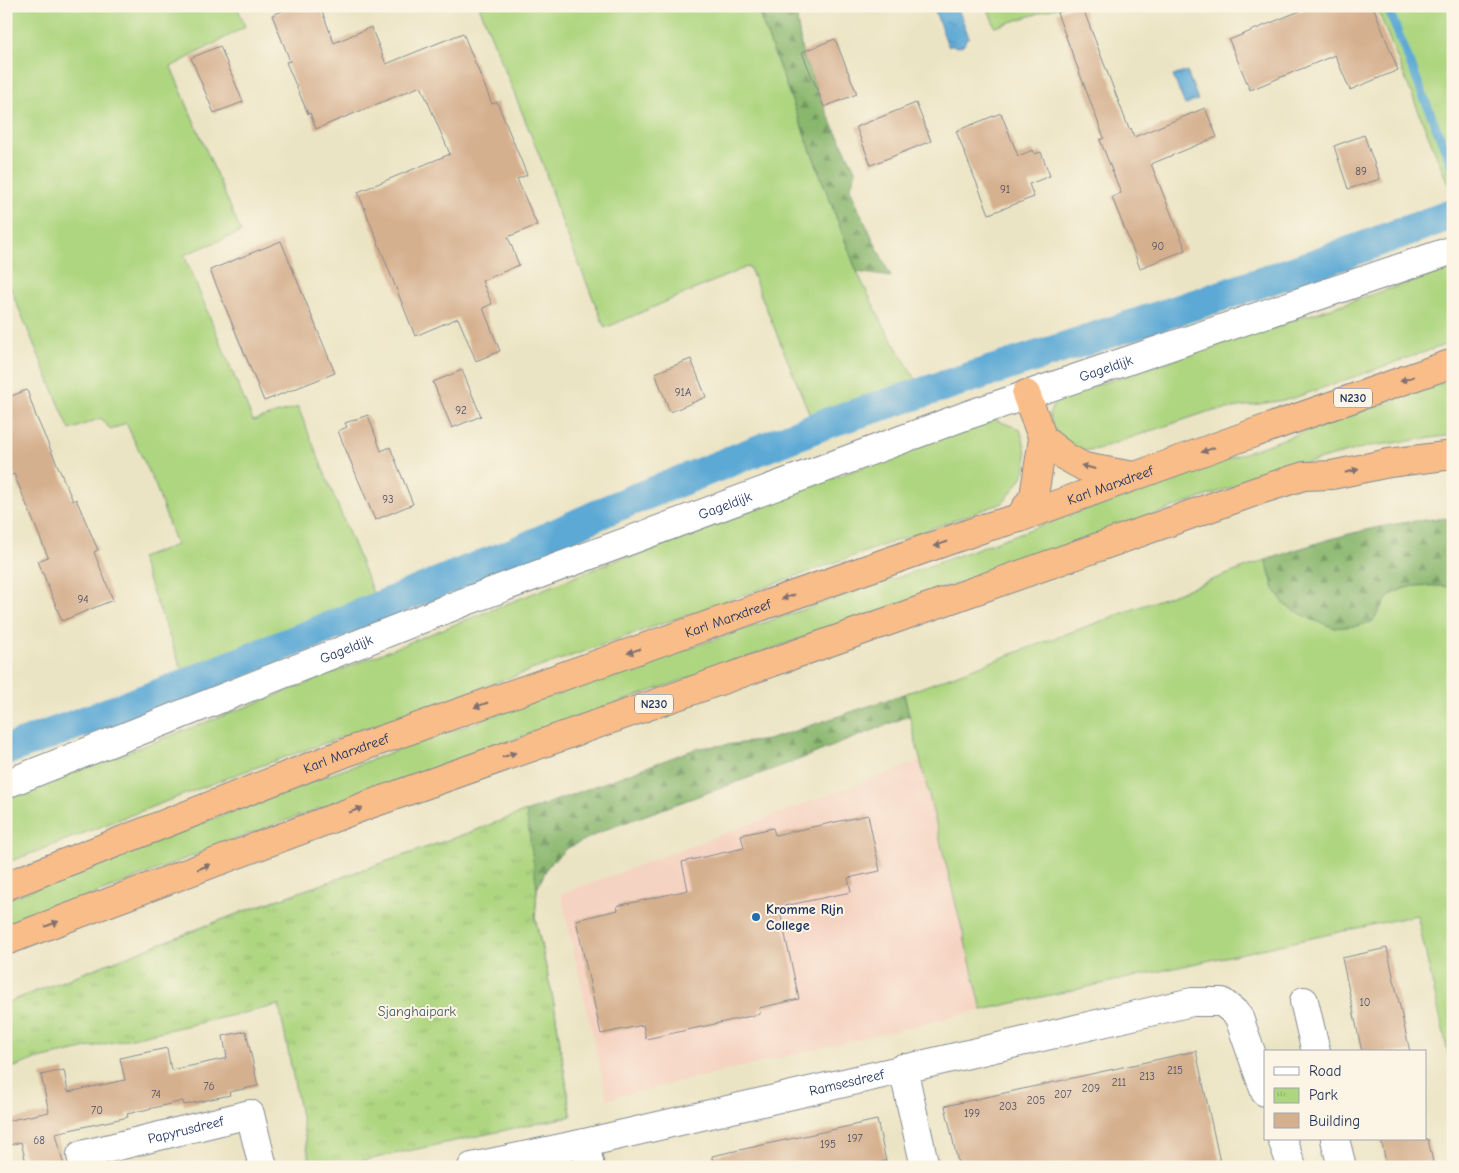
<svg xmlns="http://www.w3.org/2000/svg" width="1459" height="1173" font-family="'Comic Neue',sans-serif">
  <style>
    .built { fill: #f5d3c2 }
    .grass { fill: #aed680; stroke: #64826f }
    .forest { fill: url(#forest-firs); stroke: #527366 }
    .park { fill: url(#park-tufts); stroke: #64826f }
    .water { fill: url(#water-ripples); stroke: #3c6c9a }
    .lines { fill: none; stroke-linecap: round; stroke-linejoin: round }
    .stream { stroke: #5ca9d5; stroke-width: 9 }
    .canal { stroke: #5ca9d5; stroke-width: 31 }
    .building { fill: #d5b08f }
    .street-casing { stroke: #838a91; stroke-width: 30 }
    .highway-casing { stroke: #838a91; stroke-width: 30 }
    .street { stroke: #fff; stroke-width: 28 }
    .highway { stroke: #f8bd89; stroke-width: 28 }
    .oneway { fill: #7e6f71 }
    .poi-dot { fill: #1f6fb2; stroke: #fcf5e5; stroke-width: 2 }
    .labels { text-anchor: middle; stroke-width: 4; stroke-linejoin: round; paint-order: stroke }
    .number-label { font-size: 11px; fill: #4a4f6a }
    .shield { fill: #fcf5e5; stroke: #5e6a86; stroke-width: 1 }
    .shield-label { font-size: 12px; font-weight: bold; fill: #1b2f5e }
    .street-label { font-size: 14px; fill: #1b2f5e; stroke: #fcf5e5 }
    .poi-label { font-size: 14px; font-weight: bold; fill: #1b2f5e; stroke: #fcf5e5; text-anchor: start }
    .park-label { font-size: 14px; fill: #405966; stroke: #fcf5e5 }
  </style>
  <defs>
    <pattern id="forest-firs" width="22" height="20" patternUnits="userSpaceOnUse" patternTransform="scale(1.25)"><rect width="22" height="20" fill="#8ab76e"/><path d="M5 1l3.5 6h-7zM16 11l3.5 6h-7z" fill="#70955e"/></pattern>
    <pattern id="park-tufts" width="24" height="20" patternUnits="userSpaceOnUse" patternTransform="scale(1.25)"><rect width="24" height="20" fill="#aed680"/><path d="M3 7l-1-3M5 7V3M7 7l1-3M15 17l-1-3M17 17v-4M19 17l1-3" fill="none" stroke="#95b871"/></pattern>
    <pattern id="water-ripples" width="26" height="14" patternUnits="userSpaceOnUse" patternTransform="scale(1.25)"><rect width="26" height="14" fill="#5ca9d5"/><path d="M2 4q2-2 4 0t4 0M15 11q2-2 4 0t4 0" fill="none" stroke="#4b8ab0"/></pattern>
  </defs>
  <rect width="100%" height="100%" fill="#fcf5e5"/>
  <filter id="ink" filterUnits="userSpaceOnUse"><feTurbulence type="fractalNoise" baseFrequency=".02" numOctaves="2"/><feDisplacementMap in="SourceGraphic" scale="10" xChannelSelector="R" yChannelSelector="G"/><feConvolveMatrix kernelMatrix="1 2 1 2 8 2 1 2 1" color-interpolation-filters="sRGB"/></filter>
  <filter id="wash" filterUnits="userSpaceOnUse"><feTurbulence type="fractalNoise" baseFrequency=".0096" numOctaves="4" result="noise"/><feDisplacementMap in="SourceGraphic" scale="20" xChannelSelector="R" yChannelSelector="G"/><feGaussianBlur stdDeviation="1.12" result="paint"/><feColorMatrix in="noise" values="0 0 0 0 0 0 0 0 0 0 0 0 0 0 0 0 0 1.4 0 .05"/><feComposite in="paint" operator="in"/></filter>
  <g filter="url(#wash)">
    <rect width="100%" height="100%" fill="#ebe4c4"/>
    <polygon class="built" points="920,761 982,1010 607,1099 561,894"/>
    <g class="grass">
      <polygon points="6,6 237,6 245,27 171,67 241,232 184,255 253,421 298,407 380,610 188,686 140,558 176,545 156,487 126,423 111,430 101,418 70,430 6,278"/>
      <polygon points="479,6 756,6 857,272 887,332 926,396 819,437 749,266 605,328 557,210 544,167"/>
      <polygon points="987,6 1062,6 995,27"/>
      <polygon points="1376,6 1453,6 1453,196"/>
      <path d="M1453,268V342L1291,399L1207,412L1097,449L1076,452C1060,441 1054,433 1049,414L1057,398Z"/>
      <polygon points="1453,379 1453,435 1370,446 1284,469 486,749 246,835 6,929 6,900 276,794 568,689 885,582 1117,498"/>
      <path d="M993,419L1020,429C1032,470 1028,470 1003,503L235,775L6,863V798L254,704L688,532Z"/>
      <path d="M1266,560L1274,589L1372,622C1377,614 1382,605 1388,598C1405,581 1431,586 1453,587V1075L1417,915L982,1010L904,694Z"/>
    </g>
    <g class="forest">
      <polygon points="756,6 793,6 796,12 802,52 824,107 856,172 850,188 859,210 891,277 857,272"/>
      <path d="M1453,518V587C1431,586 1405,581 1388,598C1382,605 1377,614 1372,622L1356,626L1335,628L1313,620L1286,606L1274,589L1266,560C1326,539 1389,520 1453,518Z"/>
      <polygon points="904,694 909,716 798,760 607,829 566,849 548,866 537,889 535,917 554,1004 571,1116 545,1122 526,1095 516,1003 6,1003 242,912 471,832 698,748 768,740"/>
    </g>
    <polygon class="park" points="526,811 537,889 535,918 554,1004 571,1116 334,1167 311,1167 279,1005 34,1060 6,1070 6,1003 242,912 471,832"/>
    <g class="water">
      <polygon points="933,6 957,6 969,37 966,39 964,45 956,47 953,45 948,46"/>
      <polygon points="1187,71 1198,100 1185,105 1173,76"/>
    </g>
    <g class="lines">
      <polyline class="stream" points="1387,6 1453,169"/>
      <polyline class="canal" points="6,750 181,686 339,623 466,571 509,555 617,506 827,423 1044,354 1233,292 1338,256 1453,214"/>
    </g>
    <g id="blocks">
      <g class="building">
        <polygon points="295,6 320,6 334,43 371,27 386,64 463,33 492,104 497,102 527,175 517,179 537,225 508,237 519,265 482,281 492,304 483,308 500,351 476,361 458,318 415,336 358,192 450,154 421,86 316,129 310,113 308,114 286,62 290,61 272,15"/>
        <polygon points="1073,6 1082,6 1129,129 1131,128 1134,137 1205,108 1217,137 1151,164 1186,250 1140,268 1112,197 1121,193 1100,140 1104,138 1057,13"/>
        <polygon points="1312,6 1373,6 1398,70 1350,90 1335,55 1250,90 1229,40"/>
        <polygon points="835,39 857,94 824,107 802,52"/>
        <polygon points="220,46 243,102 214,113 191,58"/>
        <polygon points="916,103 931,141 871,165 856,127"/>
        <polygon points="1001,113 1018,156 1033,150 1035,154 1041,152 1050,176 1029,184 1034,197 989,214 956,131"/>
        <polygon points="1364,135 1380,179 1348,189 1334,146"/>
        <polygon points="281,241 335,373 264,401 210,270"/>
        <polygon points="691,359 706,397 670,412 655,373"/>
        <polygon points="462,370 481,416 452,428 433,382"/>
        <polygon points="27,390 36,416 73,501 76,499 98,550 94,552 113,600 62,621 38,561 48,557 14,474 6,477 6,398"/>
        <polygon points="368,415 381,451 390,447 413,504 375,520 338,431 347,427 345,423"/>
        <polygon points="868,815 880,871 848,878 851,892 779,907 799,999 759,1008 760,1014 646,1039 643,1025 601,1034 576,920 618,910 617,906 688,890 682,862 744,848 741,835 773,828 775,835"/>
        <polygon points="1387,948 1410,1052 1362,1052 1342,958"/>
        <polygon points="246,1031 258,1086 229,1092 230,1095 184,1105 183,1101 127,1114 128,1117 56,1133 64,1167 27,1167 21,1142 6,1146 6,1121 49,1112 41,1075 64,1070 68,1092 125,1080 120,1058 143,1053 167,1048 171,1070 200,1064 227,1058 223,1036"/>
        <polygon points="1196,1051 1221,1167 959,1167 945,1106"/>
        <polygon points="877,1120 886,1161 858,1167 713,1167 712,1156"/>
        <polygon points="1381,1139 1428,1139 1434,1167 1387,1167"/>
      </g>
    </g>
  </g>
  <g filter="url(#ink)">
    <use href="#blocks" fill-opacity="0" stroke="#838a91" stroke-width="1"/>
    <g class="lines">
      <defs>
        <g id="street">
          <path id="s1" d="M6,784L464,602L965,416L1453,250"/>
          <polyline points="1304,1001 1316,1052"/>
          <polyline points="903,1068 925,1167"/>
          <polyline points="1282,1139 1292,1167"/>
          <polyline points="1335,1139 1342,1167"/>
          <polyline points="585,1143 590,1167"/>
          <path id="s2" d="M84,1167L81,1155L250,1114L263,1167"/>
          <path id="s3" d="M472,1167L585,1143L1192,1002H1222L1238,1015L1265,1092"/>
        </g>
        <g id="highway">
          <polyline points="1043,439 1066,457 1084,467 1134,476"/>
          <polyline points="1019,518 1034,496 1043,439 1026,394"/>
          <path id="s4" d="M6,886L350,751L987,527L1019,518L1254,433L1453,363"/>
          <polyline points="6,941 368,805 1260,490 1304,476 1332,475 1389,463 1453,455"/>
        </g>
      </defs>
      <use href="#street" class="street-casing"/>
      <use href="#highway" class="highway-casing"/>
      <use href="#street" class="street"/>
      <use href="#highway" class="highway"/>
    </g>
    <defs><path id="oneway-solid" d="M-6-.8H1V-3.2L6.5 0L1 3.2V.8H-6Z" transform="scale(1.25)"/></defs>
    <g class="oneway">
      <use href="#oneway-solid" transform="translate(1407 379) rotate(161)"/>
      <use href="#oneway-solid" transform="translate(1208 450) rotate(160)"/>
      <use href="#oneway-solid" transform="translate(1088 467) rotate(-165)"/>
      <use href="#oneway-solid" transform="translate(1352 471) rotate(-13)"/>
      <use href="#oneway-solid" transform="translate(941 544) rotate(161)"/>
      <use href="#oneway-solid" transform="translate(788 597) rotate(161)"/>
      <use href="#oneway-solid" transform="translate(634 651) rotate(161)"/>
      <use href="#oneway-solid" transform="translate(481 705) rotate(161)"/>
      <use href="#oneway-solid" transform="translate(509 755) rotate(-19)"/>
      <use href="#oneway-solid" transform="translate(356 810) rotate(-21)"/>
      <use href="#oneway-solid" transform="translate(204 867) rotate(-21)"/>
      <use href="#oneway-solid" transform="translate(52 924) rotate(-21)"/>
    </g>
  </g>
  <circle class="poi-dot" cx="756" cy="917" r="5"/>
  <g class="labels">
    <g class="number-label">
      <text x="1361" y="175">89</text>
      <text x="1005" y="193">91</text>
      <text x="1158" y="250">90</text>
      <text x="683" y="396">91A</text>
      <text x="461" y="414">92</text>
      <text x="388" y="503">93</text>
      <text x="83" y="603">94</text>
      <text x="1365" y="1006">10</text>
      <text x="1175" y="1074">215</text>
      <text x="1147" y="1080">213</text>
      <text x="1119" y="1086">211</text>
      <text x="209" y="1090">76</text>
      <text x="1091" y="1092">209</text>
      <text x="156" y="1098">74</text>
      <text x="1063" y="1098">207</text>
      <text x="1036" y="1104">205</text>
      <text x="1008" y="1110">203</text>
      <text x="97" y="1114">70</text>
      <text x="972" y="1117">199</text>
      <text x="855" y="1142">197</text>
      <text x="39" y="1144">68</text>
      <text x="828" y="1148">195</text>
    </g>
    <g class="shield">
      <rect x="1334" y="388.5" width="38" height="19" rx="4"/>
      <rect x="635" y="694.5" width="38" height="19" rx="4"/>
    </g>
    <g class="shield-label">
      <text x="1353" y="402">N230</text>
      <text x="654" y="708">N230</text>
    </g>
    <g class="street-label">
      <text dy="5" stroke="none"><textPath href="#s1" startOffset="1176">Gageldijk</textPath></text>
      <text dy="5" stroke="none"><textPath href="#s4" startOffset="1175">Karl Marxdreef</textPath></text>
      <text dy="5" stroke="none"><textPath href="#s1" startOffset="771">Gageldijk</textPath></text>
      <text dy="5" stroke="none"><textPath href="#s4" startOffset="770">Karl Marxdreef</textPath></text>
      <text dy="5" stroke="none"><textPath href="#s1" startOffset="366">Gageldijk</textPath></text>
      <text dy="5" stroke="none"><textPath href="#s4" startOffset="365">Karl Marxdreef</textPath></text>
      <text dy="5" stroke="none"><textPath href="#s3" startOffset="384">Ramsesdreef</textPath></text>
      <text dy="5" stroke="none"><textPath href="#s2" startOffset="120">Papyrusdreef</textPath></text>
    </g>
    <g class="poi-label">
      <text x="766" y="914">Kromme Rijn<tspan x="766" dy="16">College</tspan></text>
    </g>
    <g class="park-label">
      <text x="417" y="1016">Sjanghaipark</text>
    </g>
  </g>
  <rect width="1459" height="1173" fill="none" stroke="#fcf5e5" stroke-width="25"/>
  <rect x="1264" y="1050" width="162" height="90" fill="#fcf5e5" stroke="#a2a6af"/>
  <rect x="1274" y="1067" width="25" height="8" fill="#ffffff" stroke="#a2a6af"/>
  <text x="1309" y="1076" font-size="15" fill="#1b2f5e">Road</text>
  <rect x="1274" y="1088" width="25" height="15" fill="url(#park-tufts)" stroke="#a2a6af"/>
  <text x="1309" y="1100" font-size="15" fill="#1b2f5e">Park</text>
  <rect x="1274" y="1113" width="25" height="15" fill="#d5b08f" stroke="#a2a6af"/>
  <text x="1309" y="1126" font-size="15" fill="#1b2f5e">Building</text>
</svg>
